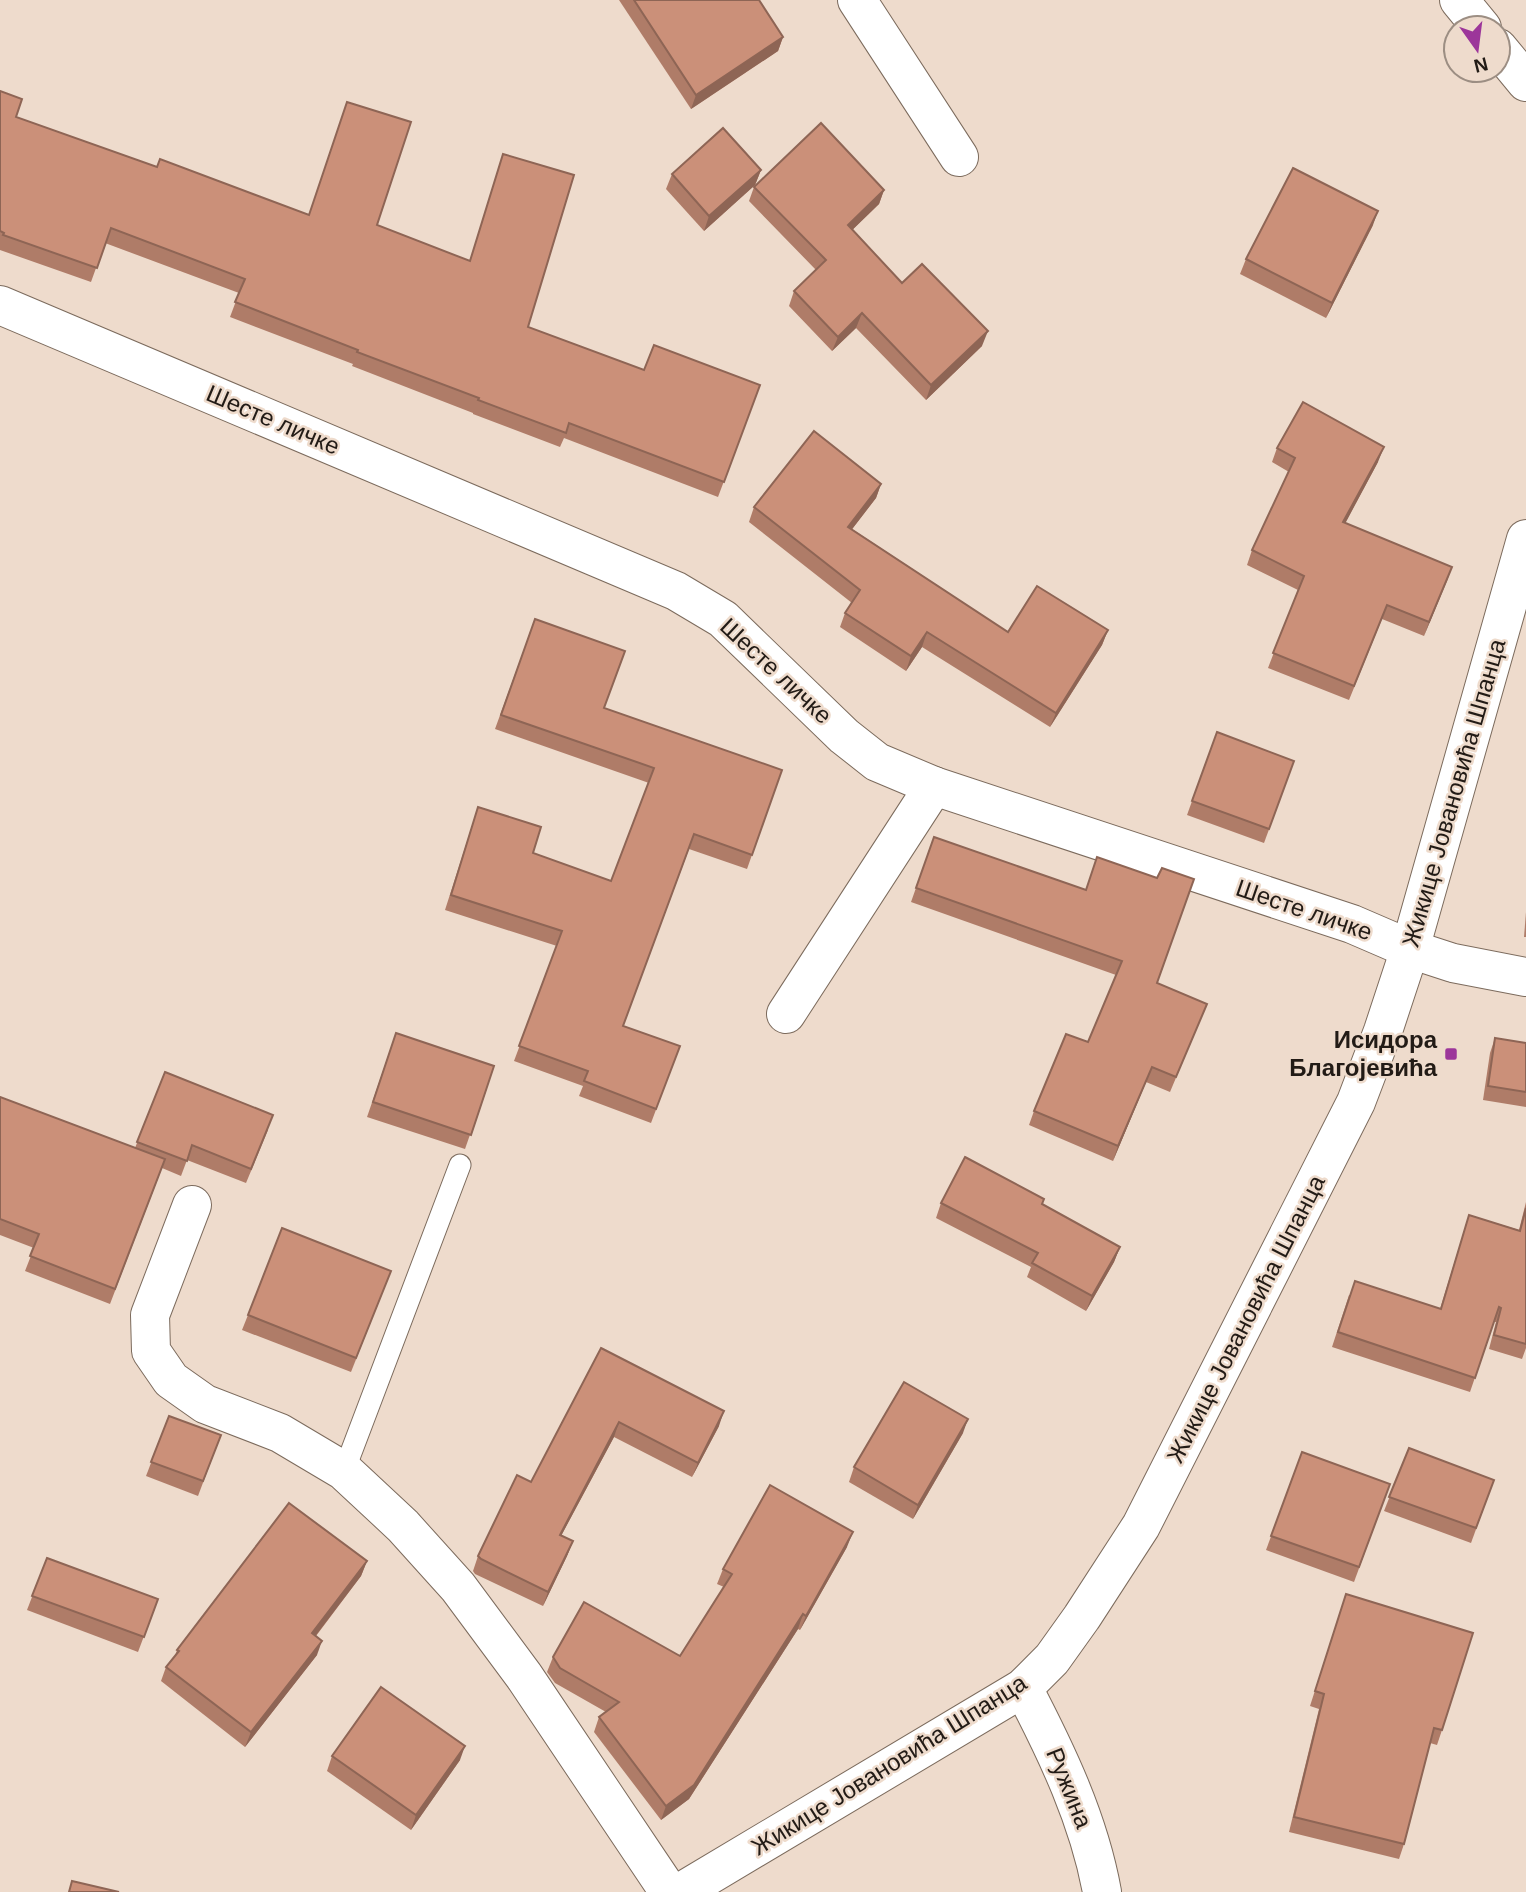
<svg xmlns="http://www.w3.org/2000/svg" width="1526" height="1892" font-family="Arial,sans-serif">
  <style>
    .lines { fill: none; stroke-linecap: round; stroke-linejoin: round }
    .lane-casing { stroke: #7c6b5d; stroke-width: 23 }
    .street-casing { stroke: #7c6b5d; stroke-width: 40 }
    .secondary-casing { stroke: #7c6b5d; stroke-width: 40 }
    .lane { stroke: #fff; stroke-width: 21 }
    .street { stroke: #fff; stroke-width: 38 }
    .secondary { stroke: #fff; stroke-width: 38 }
    .wall { fill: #af7c68 }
    .shaded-wall { fill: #8e6555 }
    .building { fill: #cb9079; stroke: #8e6555; stroke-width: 2 }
    .poi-dot { fill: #9c369a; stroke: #eedbcc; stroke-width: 2.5 }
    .labels { text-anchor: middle; stroke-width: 5; stroke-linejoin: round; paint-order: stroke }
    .street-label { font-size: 24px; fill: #221b16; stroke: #eedbcc }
    .poi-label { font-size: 24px; font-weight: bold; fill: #221b16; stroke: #eedbcc; text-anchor: end }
  </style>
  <rect width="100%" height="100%" fill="#eedbcc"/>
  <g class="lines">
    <defs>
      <polyline id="lane" points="344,1471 460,1165"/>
      <g id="street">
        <polyline points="857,0 959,157"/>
        <polyline points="0,305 676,591 723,619 844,736 877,762 934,786 1352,924 1410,949 1453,963 1526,977"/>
        <polyline points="786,1014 934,786"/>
        <polyline points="192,1205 150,1315 151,1351 171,1380 205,1404 280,1433 344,1471 403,1526 458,1587 524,1676 669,1892"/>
        <path d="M1023,1688C1057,1753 1089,1820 1102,1892"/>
      </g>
      <g id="secondary">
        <polyline points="1459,0 1482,28"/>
        <polyline points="1498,48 1526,82"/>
        <polyline points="681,1892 1023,1688 1052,1659 1082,1617 1141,1526 1356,1102 1383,1031 1410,949 1526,539"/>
      </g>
    </defs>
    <use href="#lane" class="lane-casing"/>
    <use href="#street" class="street-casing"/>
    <use href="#secondary" class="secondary-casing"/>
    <use href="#lane" class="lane"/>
    <use href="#street" class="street"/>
    <use href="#secondary" class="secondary"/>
  </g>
  <g class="wall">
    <polygon points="619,0 759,0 783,37 778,51 691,109"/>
    <polygon points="0,91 16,117 157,167 309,215 377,225 470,261 503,154 528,327 644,370 760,385 718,497 564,438 560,447 473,414 473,413 352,366 353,364 230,317 239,293 105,243 91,282 0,250"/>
    <polygon points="761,170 755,185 704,231 666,189 672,174"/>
    <polygon points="754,187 884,190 879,204 852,230 902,283 982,346 926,400 856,328 832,351 789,306 794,291 816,270 749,201"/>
    <polygon points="1373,225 1326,318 1240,274 1246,259"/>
    <polygon points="1277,448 1378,462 1345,523 1452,567 1424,636 1382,619 1349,700 1268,668 1298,590 1247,565 1252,550 1289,472 1272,462"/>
    <polygon points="881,484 876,498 852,529 1008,632 1108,630 1102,645 1050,727 922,647 906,671 840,627 845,613 852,603 749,522 754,507"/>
    <polygon points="535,619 604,708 782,770 747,869 689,849 623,1026 680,1046 651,1123 579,1096 583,1086 514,1061 557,946 445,910 478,807 533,853 611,881 649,783 495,729"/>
    <polygon points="1217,732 1294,761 1264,843 1187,815"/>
    <polygon points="934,837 1157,983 1207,1004 1170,1092 1146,1082 1113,1161 1029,1125 1034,1111 1088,1042 1116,975 911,902"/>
    <polygon points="1526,912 1526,937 1524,937"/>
    <polygon points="396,1033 494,1066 465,1149 367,1117"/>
    <polygon points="1495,1038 1526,1043 1526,1107 1483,1100 1490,1053"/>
    <polygon points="165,1072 268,1130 246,1183 187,1160 181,1176 162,1168 110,1304 25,1271 34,1248 0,1235 0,1097 135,1148"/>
    <polygon points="1044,1199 1042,1204 1120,1247 1114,1262 1086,1311 1027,1277 1031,1267 936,1218 941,1203"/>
    <polygon points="1526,1202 1526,1348 1522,1359 1489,1349 1496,1322 1494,1322 1470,1392 1332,1347 1349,1295 1440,1309 1469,1215 1519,1230"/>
    <polygon points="391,1271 351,1372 242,1330 248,1315"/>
    <polygon points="601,1348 719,1426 692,1477 614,1437 561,1536 573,1541 567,1556 543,1606 475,1574 473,1571 478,1556 531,1482"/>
    <polygon points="169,1416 221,1435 198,1496 146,1476"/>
    <polygon points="963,1433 913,1519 849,1482 854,1467"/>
    <polygon points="1409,1448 1494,1480 1471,1543 1384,1511"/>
    <polygon points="1302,1452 1390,1484 1354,1582 1266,1550"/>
    <polygon points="847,1547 800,1630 798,1629 689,1799 661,1820 594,1732 599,1717 606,1712 555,1683 547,1672 553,1657 680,1656 724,1587 717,1584 723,1569"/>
    <polygon points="47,1558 158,1599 138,1652 27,1610"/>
    <polygon points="367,1561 361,1576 316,1636 317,1655 245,1747 161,1681 166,1667 175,1656 177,1650"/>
    <polygon points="1346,1594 1442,1730 1437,1745 1430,1743 1404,1844 1399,1859 1289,1832 1319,1709 1310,1706"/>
    <polygon points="332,1756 460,1760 411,1830 327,1771"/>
  </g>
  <g class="shaded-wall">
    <polygon points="783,37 778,51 691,109 696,95"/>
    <polygon points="761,170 755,185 704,231 709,216"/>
    <polygon points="884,190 879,204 842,240 848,225"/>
    <polygon points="1378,211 1373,225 1326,318 1332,303"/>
    <polygon points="862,313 856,328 832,351 838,337"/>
    <polygon points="988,331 982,346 926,400 931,385"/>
    <polygon points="1384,447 1378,462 1338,537 1343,522"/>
    <polygon points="881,484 876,498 843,541 848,527"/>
    <polygon points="1452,567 1447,581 1424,636 1429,622"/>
    <polygon points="1108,630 1102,645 1050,727 1056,713"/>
    <polygon points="927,632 922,647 906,671 911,656"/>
    <polygon points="1152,1067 1146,1082 1113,1161 1118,1146"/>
    <polygon points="1120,1247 1114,1262 1086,1311 1092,1296"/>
    <polygon points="724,1411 719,1426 692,1477 698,1463"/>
    <polygon points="968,1419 963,1433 913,1519 918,1505"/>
    <polygon points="619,1422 614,1437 554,1549 560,1535"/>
    <polygon points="853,1532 847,1547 800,1630 806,1616"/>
    <polygon points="573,1541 567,1556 543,1606 548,1592"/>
    <polygon points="367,1561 361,1576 307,1647 312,1633"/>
    <polygon points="803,1614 798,1629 689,1799 661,1820 666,1806"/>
    <polygon points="322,1641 317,1655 245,1747 251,1732"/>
    <polygon points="465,1746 460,1760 411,1830 416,1815"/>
  </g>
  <g class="building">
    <polygon points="634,0 759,0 783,37 696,95"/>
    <polygon points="0,91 22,99 16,117 157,167 160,159 309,215 347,102 411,122 377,225 470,261 503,154 574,175 528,327 644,370 654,345 760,385 724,482 569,423 566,433 478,400 479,398 357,352 358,350 235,302 245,279 111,228 97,268 3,235 4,233 0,231"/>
    <polygon points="821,123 884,190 848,225 902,283 922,264 988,331 931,385 862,313 838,337 794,291 826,260 754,187"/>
    <polygon points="723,128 761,170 709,216 672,174"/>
    <polygon points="1293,168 1378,211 1332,303 1246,259"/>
    <polygon points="1303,402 1384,447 1343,522 1452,567 1429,622 1387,605 1354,686 1273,653 1304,576 1252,550 1295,458 1277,448"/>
    <polygon points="814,431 881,484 848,527 1008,632 1037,586 1108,630 1056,713 927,632 911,656 845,613 860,590 754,507"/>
    <polygon points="535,619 625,651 604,708 782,770 752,855 694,834 623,1026 680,1046 656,1109 584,1081 588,1071 519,1046 562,931 451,895 478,807 541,827 533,853 611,881 654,768 501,715"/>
    <polygon points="1217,732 1294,761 1269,829 1192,801"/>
    <polygon points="934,837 1086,890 1097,857 1157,878 1162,868 1194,879 1157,983 1207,1004 1176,1077 1152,1067 1118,1146 1034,1111 1066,1034 1088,1042 1122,961 916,888"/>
    <polygon points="396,1033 494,1066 471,1135 373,1102"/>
    <polygon points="1495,1038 1526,1043 1526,1092 1488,1086"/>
    <polygon points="165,1072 273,1115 251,1169 192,1145 187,1161 137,1142"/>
    <polygon points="0,1097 165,1159 115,1289 30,1256 39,1234 0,1219"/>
    <polygon points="965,1157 1044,1199 1042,1204 1120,1247 1092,1296 1032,1263 1038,1253 941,1203"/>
    <polygon points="1526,1208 1526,1344 1494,1335 1501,1308 1499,1307 1475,1378 1338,1332 1355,1281 1441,1309 1469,1215 1520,1231"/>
    <polygon points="282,1228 391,1271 356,1358 248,1315"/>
    <polygon points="601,1348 724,1411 698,1463 619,1422 560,1535 573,1541 548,1592 481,1559 478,1556 517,1475 531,1482"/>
    <polygon points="904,1382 968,1419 918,1505 854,1467"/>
    <polygon points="169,1416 221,1435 203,1481 151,1462"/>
    <polygon points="1409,1448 1494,1480 1476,1528 1389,1497"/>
    <polygon points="1302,1452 1390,1484 1359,1567 1271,1536"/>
    <polygon points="770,1485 853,1532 806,1616 803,1614 694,1785 666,1806 599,1717 619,1702 560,1668 553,1657 584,1602 680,1656 732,1574 723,1569"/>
    <polygon points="289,1503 367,1561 312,1633 322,1641 251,1732 166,1667 179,1651 177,1650"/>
    <polygon points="47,1558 158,1599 144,1637 32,1596"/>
    <polygon points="1346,1594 1473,1633 1442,1730 1434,1728 1404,1844 1294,1817 1324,1694 1315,1691"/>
    <polygon points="381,1687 465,1746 416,1815 332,1756"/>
    <polygon points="72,1881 119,1892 69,1892"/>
  </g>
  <rect class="poi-dot" x="1444" y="1047" width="14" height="14" rx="3.5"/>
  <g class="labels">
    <g class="street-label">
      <text transform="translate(273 420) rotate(23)" y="8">Шесте личке</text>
      <text transform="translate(776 671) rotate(43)" y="8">Шесте личке</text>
      <text transform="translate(1454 793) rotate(-74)" y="8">Жикице Јовановића Шпанца</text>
      <text transform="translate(1304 910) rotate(19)" y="8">Шесте личке</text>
      <text transform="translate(1246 1319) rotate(-63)" y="8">Жикице Јовановића Шпанца</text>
      <text transform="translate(889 1765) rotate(-32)" y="8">Жикице Јовановића Шпанца</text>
      <text transform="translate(1069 1788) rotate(68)" y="8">Ружина</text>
    </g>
    <g class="poi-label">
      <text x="1437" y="1048">Исидора<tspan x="1437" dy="28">Благојевића</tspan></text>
    </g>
  </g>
  <g transform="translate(1477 49) rotate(166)"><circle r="33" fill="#eedbcc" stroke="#9c8e83" stroke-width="2"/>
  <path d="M0-5L12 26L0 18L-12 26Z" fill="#9c369a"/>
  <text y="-10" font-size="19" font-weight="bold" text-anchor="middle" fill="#221b16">N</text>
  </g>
</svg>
